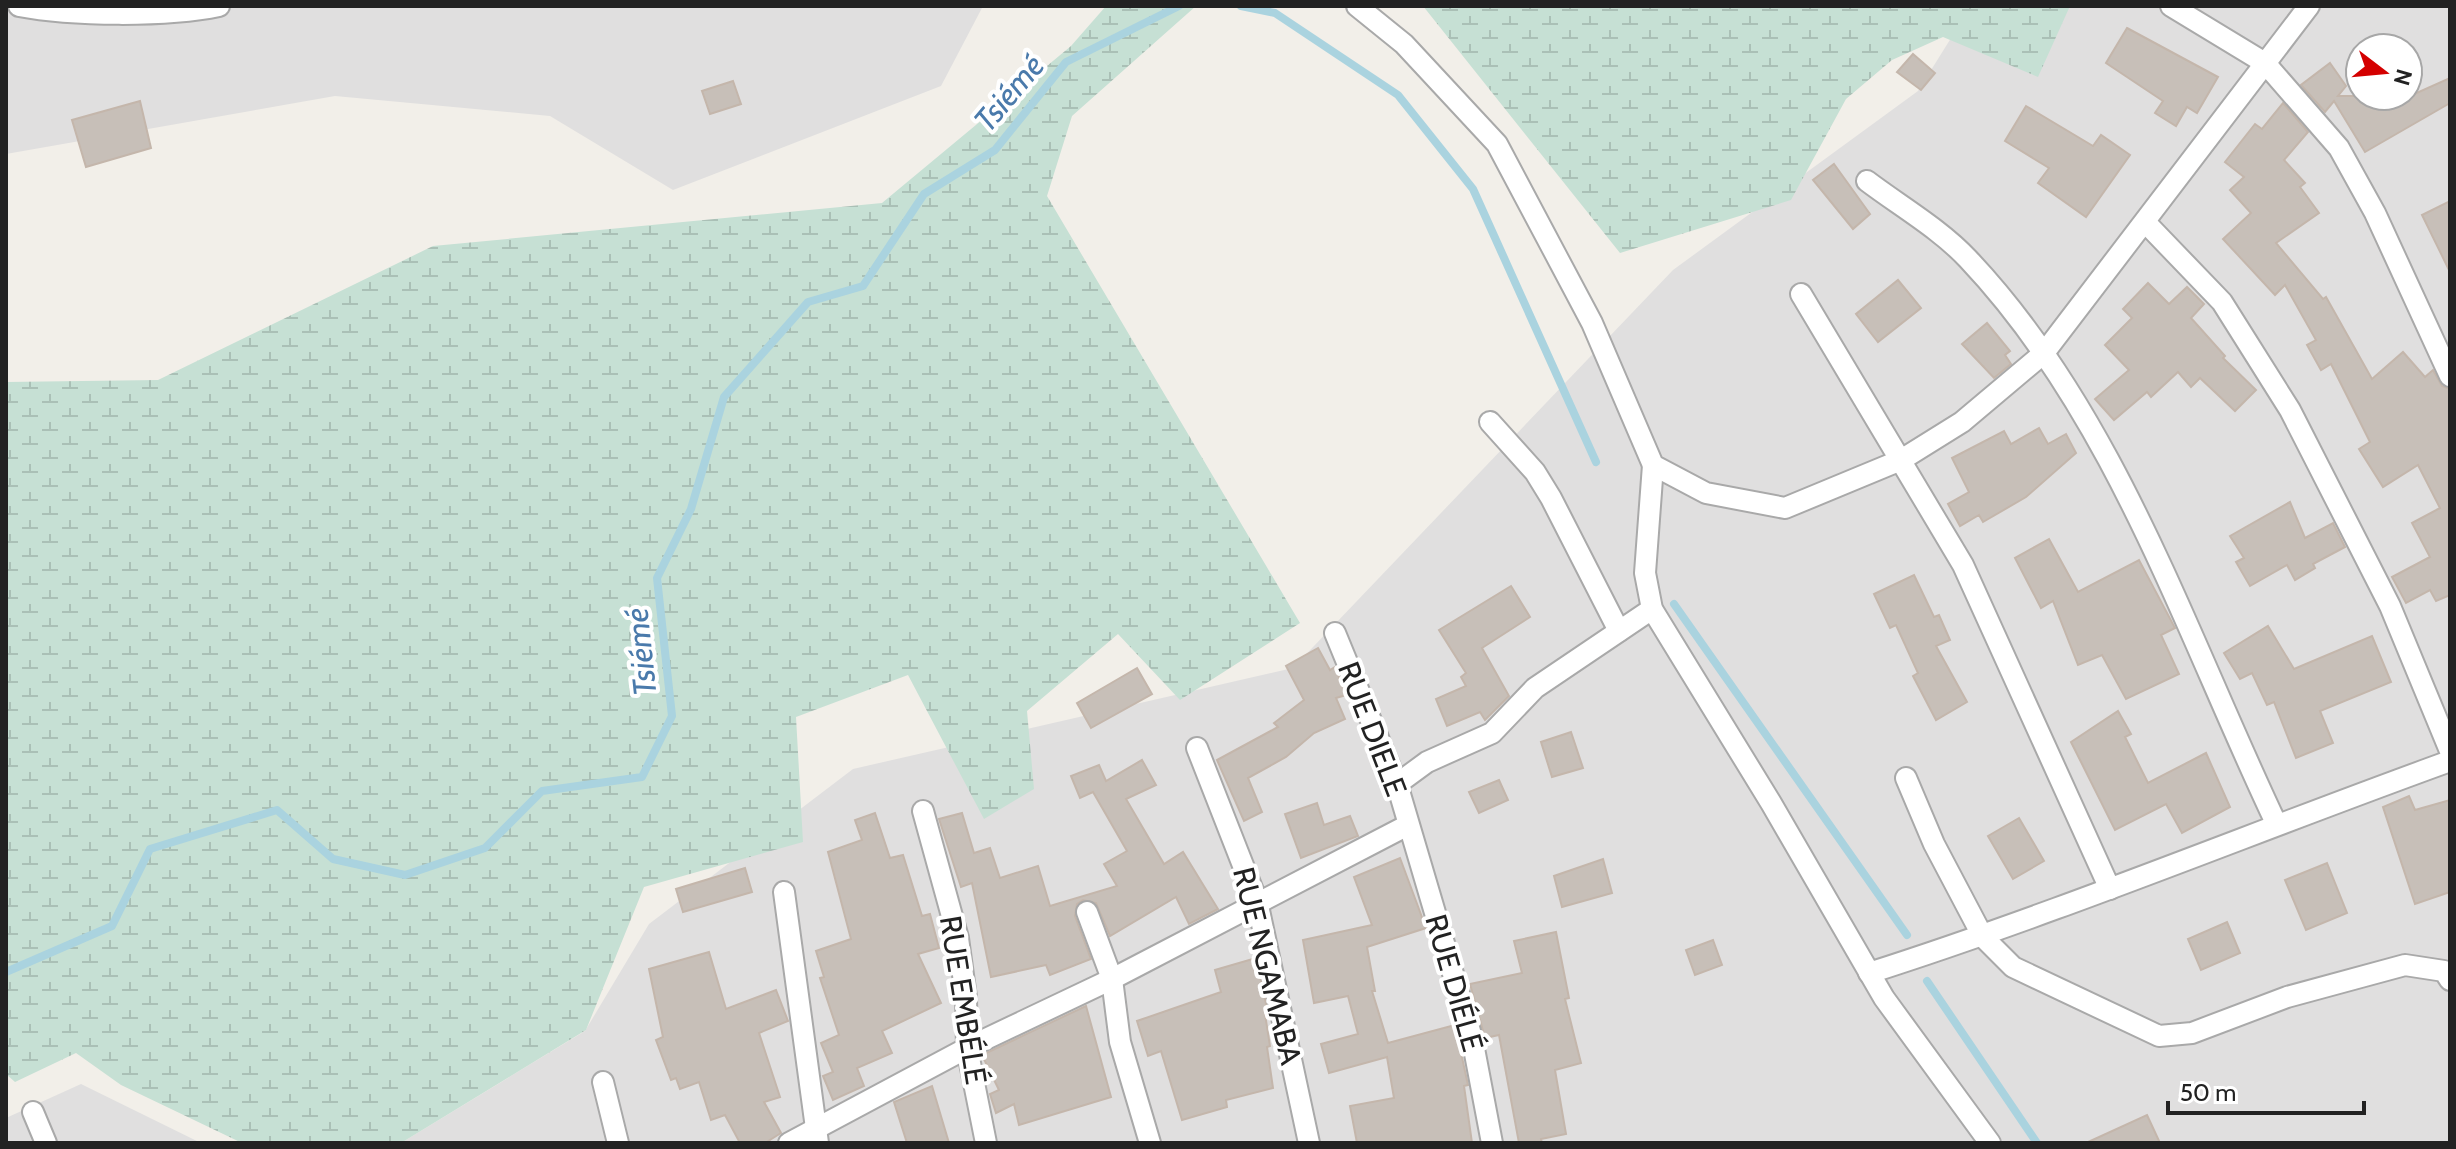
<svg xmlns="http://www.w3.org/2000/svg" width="2456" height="1149" font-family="Cabin,sans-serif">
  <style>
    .residential { fill: #e0dfdf; fill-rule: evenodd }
    .wetland { fill: url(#wetland-marsh) }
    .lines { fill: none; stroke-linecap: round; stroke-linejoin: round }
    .stream { stroke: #aad3df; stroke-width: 8 }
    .building { fill: #c7bfb8; stroke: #c4b6ab; stroke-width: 2 }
    .minor-casing { stroke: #a9a9a9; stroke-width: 24 }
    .minor { stroke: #fff; stroke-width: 20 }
    .labels { text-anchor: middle; stroke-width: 8; stroke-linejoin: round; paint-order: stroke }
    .street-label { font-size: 30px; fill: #222; stroke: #fff }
    .water-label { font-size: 32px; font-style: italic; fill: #4a7aab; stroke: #fff }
  </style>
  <defs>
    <pattern id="wetland-marsh" width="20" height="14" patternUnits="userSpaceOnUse" patternTransform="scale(2)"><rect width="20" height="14" fill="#c6e0d4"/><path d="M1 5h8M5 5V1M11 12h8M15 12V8" fill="none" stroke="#aac0b6"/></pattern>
  </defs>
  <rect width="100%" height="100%" fill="#f2efe9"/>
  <g class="residential">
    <polygon points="6,6 983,6 941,86 673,190 550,116 335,96 6,154"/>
    <path d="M1971,6H2450V1143H401L585,1031L649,924L853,769L1293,668L1673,270L1918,91ZM2360,48H2408V96H2360Z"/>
    <polygon points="81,1084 201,1143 6,1143 6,1118"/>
  </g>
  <g class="wetland">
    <polygon points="1106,6 1196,6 1072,116 1047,196 1300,623 1180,700 1118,634 1027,711 1034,789 984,819 908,675 796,717 803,842 644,887 586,1030 401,1143 242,1143 121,1085 76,1053 15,1082 6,1074 6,382 158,380 433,246 882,203 1071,46"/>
    <polygon points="1423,6 2070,6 2038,77 1943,37 1892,60 1846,99 1791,200 1620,253"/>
  </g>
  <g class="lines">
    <g class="stream">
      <polyline points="1241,6 1275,13 1398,95 1473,189 1596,462"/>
      <polyline points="1674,604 1907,935"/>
      <polyline points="6,972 112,926 150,849 277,810 333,859 405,875 485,848 542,791 642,777 672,716 657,578 691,509 724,397 808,302 863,286 924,194 995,150 1066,62 1179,6"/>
      <polyline points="1927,981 2037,1143"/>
    </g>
  </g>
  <g class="building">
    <polygon points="2127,28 2218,77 2197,113 2187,107 2176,126 2155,113 2163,101 2106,63"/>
    <polygon points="1913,54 1935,73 1921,90 1897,72"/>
    <polygon points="2330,63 2346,86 2338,96 2410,96 2450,78 2450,103 2365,152 2334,101 2325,112 2301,85"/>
    <polygon points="733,81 741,104 710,114 702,91"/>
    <polygon points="140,101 151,148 86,167 72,120"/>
    <polygon points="2283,103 2308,132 2284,160 2305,183 2300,187 2319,213 2276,243 2323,299 2326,297 2372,379 2403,352 2425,377 2433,370 2442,386 2450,389 2450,595 2436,601 2430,590 2406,603 2392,577 2430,557 2412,523 2440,508 2418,465 2383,487 2359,449 2370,442 2331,364 2321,370 2307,345 2316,340 2285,285 2275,295 2223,239 2251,213 2230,190 2244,177 2225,162 2255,124 2262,129"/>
    <polygon points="2026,106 2093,146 2101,135 2130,155 2086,217 2038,183 2049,168 2005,141"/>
    <polygon points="1834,164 1870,214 1853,229 1813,180"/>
    <polygon points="2450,201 2450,272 2422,215"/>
    <polygon points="1898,280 1921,308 1878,342 1856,314"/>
    <polygon points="2148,283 2169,304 2187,287 2204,304 2191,318 2225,356 2223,358 2256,390 2235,411 2200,378 2191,387 2178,372 2151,397 2147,392 2114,420 2095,399 2129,370 2105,345 2132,318 2123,309"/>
    <polygon points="1987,323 2010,351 2005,355 2011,364 1994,378 1962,344"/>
    <polygon points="2039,428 2048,444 2066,434 2076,453 2026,497 1983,522 1979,515 1960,526 1948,504 1969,492 1952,458 2004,431 2011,444"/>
    <polygon points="2290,502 2305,538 2333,523 2345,547 2313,564 2315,568 2295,580 2287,565 2250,586 2236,562 2244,558 2230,536"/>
    <polygon points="2049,539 2078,592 2139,560 2175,628 2161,635 2179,674 2126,699 2102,655 2078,665 2053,601 2041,608 2015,558"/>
    <polygon points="1914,575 1934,617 1939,615 1950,640 1936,646 1967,702 1936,720 1913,676 1918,673 1896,625 1890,628 1874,594"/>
    <polygon points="1511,586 1530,617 1482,648 1509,696 1485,720 1480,712 1447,726 1436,699 1466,686 1461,677 1466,673 1439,630"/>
    <polygon points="2268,626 2294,669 2372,636 2391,682 2320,711 2333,743 2296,758 2274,702 2267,705 2252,673 2240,679 2224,653"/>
    <polygon points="1318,648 1330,670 1335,667 1346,695 1336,698 1345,719 1314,733 1286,757 1248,778 1262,812 1244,821 1217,760 1278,727 1274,723 1304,700 1286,666"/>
    <polygon points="1137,668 1152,694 1091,728 1077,703"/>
    <polygon points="2118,711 2131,734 2125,737 2148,783 2206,753 2230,807 2182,833 2166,804 2115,830 2071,742"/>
    <polygon points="1571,732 1583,768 1552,777 1541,742"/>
    <polygon points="1142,760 1156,785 1126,799 1164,864 1183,852 1218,909 1189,924 1176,897 1110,936 1096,903 1083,900 1077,904 1075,916 1091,959 1050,975 1046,965 991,977 972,883 961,887 939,819 962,813 974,853 990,848 1000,878 1038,866 1050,906 1117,886 1104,864 1127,851 1093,792 1080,798 1071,776 1099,765 1106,781"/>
    <polygon points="1499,780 1508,800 1479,813 1469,792"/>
    <polygon points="2409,796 2415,810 2450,800 2450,892 2415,904 2383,807"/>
    <polygon points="1317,803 1324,825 1350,816 1358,836 1301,858 1285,814"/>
    <polygon points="875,813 890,858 903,855 922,916 930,914 939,948 918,954 941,1003 882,1031 892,1053 857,1068 864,1086 833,1100 823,1076 833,1072 821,1043 839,1035 820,978 824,977 816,951 851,939 828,852 862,840 855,820"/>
    <polygon points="2019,818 2044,861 2013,879 1988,836"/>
    <polygon points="1400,858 1426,928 1367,947 1375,991 1372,991 1388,1043 1455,1025 1468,1085 1464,1086 1472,1143 1357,1143 1350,1106 1394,1098 1387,1057 1329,1073 1321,1044 1358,1034 1348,996 1314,1003 1303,940 1372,925 1354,877"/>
    <polygon points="1603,859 1612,893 1562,907 1554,876"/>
    <polygon points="2327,863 2347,913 2306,930 2285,880"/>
    <polygon points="745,868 752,892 683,912 676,889"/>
    <polygon points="2227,922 2240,953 2201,970 2188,939"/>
    <polygon points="1556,932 1569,998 1565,999 1581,1063 1555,1070 1566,1134 1541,1139 1542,1143 1519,1143 1499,1035 1485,1038 1470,984 1522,973 1514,941"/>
    <polygon points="1713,940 1722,965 1695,975 1686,950"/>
    <polygon points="709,952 726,1009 776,990 788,1021 759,1033 780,1097 764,1102 781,1133 765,1143 740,1143 725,1115 711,1120 699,1082 680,1089 676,1078 671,1080 656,1040 663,1037 649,969"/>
    <polygon points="1256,958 1268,1013 1265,1014 1270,1046 1267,1047 1273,1088 1226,1100 1227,1107 1182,1120 1161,1051 1148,1056 1137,1021 1221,992 1215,970"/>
    <polygon points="1086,1006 1111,1097 1019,1125 1014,1104 996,1113 990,1094 999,1090 982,1055"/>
    <polygon points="932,1086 949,1143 907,1143 894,1102"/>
    <polygon points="2147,1115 2160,1143 2086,1143"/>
  </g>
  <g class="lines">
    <defs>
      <g id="minor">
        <path d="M19,6C71,16 167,17 219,6"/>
        <polyline points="1357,6 1404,44 1497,144 1592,323 1653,465 1706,493 1785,508 1901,460 1962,422 2044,353 2309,6"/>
        <polyline points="2171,6 2265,63 2339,148 2375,213 2450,376"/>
        <path d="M1867,181C1900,206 1940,229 1968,259C2115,414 2186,634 2276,823"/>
        <polyline points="2146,223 2222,302 2290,410 2390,606 2450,751"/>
        <polyline points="1801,294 1963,565 2110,889"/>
        <polyline points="1490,422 1535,472 1551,498 1619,631"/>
        <polyline points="1653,465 1645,573 1652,609 1771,803 1884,998 1990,1143"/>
        <polyline points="1335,633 1397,784 1472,1038 1492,1143"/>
        <polyline points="1197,748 1257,901 1309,1143"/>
        <polyline points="1906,778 1934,844 1983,937 2013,967 2159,1036 2192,1033 2287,997 2405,965 2444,971 2450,980"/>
        <polyline points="1397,784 1427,762 1492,733 1535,688 1652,609"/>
        <polyline points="923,811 958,938 966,997 967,1048 986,1143"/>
        <polyline points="784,892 818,1143"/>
        <polyline points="1087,912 1112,979 1120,1042 1150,1143"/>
        <path d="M1869,973C2066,910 2256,831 2450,761"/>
        <polyline points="603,1082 618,1143"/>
        <polyline points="33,1112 46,1143"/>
        <polyline points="789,1143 967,1048 1112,979 1408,825"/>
      </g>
    </defs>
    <use href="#minor" class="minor-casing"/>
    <use href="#minor" class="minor"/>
  </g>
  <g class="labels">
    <g class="street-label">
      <text transform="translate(1372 729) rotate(69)" y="10">RUE DIELE</text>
      <text transform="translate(1267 966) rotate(76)" y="10">RUE NGAMABA</text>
      <text transform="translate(1454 983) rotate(74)" y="10">RUE DIÉLÉ</text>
      <text transform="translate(963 1000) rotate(81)" y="10">RUE EMBÉLÉ</text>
    </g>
    <g class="water-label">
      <text transform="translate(1009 93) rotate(-50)" y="11">Tsiémé</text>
      <text transform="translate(641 652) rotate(-96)" y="11">Tsiémé</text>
    </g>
  </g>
  <rect width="2456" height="1149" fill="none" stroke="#222222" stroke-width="16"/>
  <g transform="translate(2384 72) rotate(106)"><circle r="38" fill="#ffffff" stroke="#a7a7a7" stroke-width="2"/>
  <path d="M0-6L14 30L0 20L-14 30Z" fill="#d40000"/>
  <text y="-12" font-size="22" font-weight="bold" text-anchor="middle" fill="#222222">N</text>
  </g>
  <path d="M2168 1101v12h196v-12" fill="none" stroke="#222222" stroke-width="4"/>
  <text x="2180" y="1101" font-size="24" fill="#222222" stroke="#ffffff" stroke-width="6" paint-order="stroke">50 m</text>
</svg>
